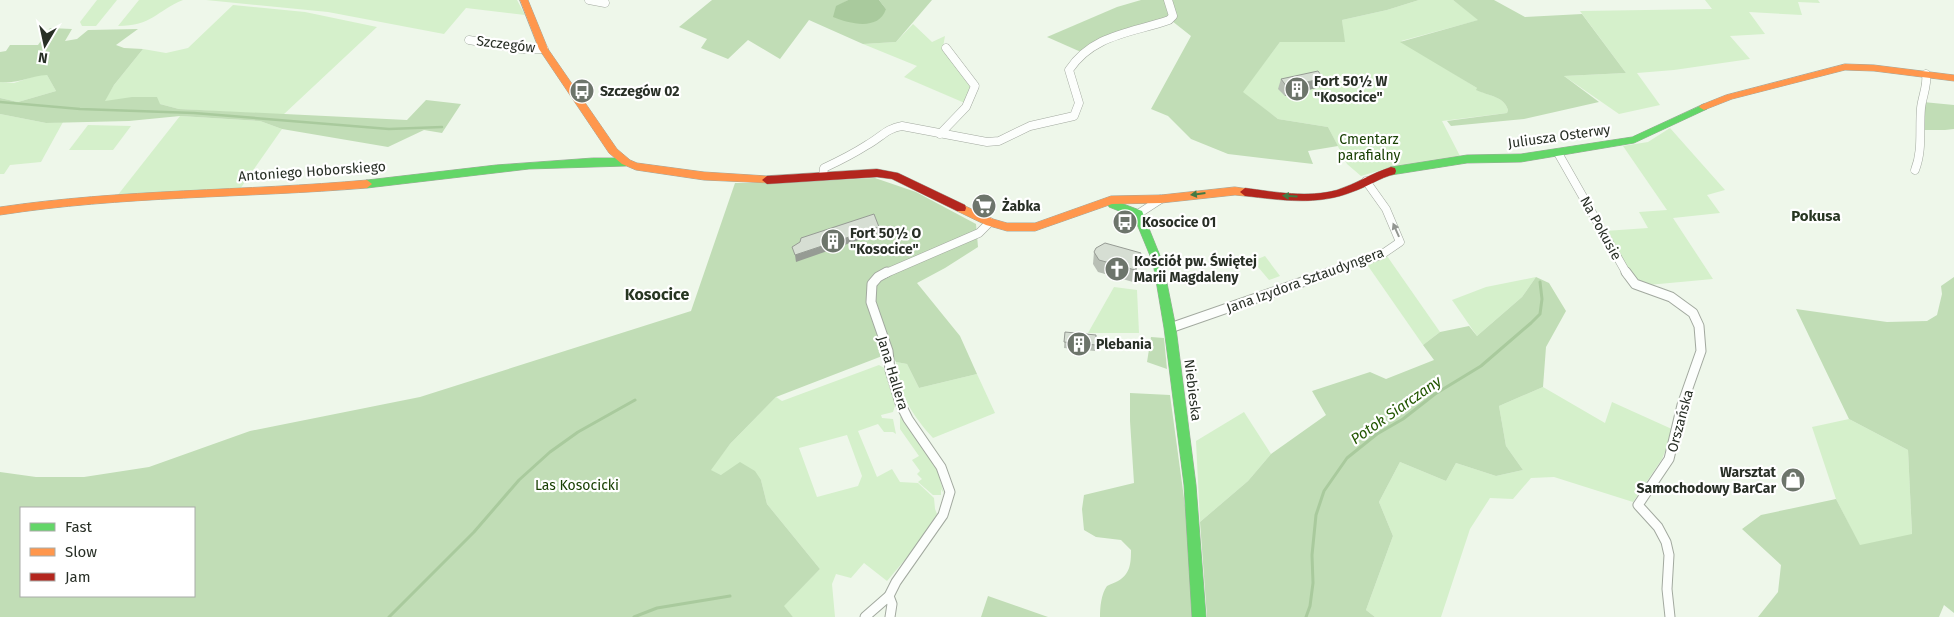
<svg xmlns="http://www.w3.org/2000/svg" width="1954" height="617" font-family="'Fira Sans',sans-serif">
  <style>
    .green { fill: #d5f0cb; fill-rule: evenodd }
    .forest { fill: #c1ddb6; fill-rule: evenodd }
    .water { fill: #a9ca9d }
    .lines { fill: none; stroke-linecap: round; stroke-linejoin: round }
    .stream-far1 { stroke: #a9ca9d; stroke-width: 2.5 }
    .stream { stroke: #a9ca9d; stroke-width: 3 }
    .street-far1-casing { stroke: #a2a99f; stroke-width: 9 }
    .street-casing { stroke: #a2a99f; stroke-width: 11 }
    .fast-casing { stroke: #a2a99f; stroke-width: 1 }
    .slow-casing { stroke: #a2a99f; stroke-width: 1 }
    .jam-casing { stroke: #a2a99f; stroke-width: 1 }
    .street-far1 { stroke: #fcfefc; stroke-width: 8 }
    .street { stroke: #fcfefc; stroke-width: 9 }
    .fast { fill: #63d668; fill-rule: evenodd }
    .slow { fill: #ff974d; fill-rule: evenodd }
    .jam { fill: #b3261e; fill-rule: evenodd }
    .wall { fill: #b8bfb5 }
    .shaded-wall { fill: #969b94 }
    .building { fill: #d6ded3; stroke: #969b94 }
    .oneway { fill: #437a44 }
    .oneway2 { fill: #929691 }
    .labels { text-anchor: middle; stroke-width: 4.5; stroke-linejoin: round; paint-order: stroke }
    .street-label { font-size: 14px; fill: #282f26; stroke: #fff }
    .poi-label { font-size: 14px; font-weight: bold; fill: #282f26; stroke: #fff; text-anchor: start }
    .park-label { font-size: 14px; fill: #194003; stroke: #fff }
    .neighbourhood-label { font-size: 15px; font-weight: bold; fill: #273622; stroke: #fff }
    .water-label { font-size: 15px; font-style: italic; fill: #225601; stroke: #fff }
    .quarter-label { font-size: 16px; font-weight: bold; fill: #273622; stroke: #fff }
  </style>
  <rect width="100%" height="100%" fill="#eef7ea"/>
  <g class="green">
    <polygon points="97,0 117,0 96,26 82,26 80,22"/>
    <path d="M139,0H183C156,11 152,26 118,26Z"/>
    <polygon points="206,0 517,0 525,15 466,8 444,34 328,12"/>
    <path d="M1419,0H1453L1479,20L1401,41L1477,88V90C1488,96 1504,96 1508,110L1507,113L1442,121L1461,158L1388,168L1361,176L1347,164L1328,127L1278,119L1242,92L1280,42H1344L1342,20L1387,10Z"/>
    <polygon points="1705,0 1818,0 1820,3 1798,2 1802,15 1749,12 1765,34 1730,36 1750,59 1674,70 1637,73 1660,105 1619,114 1564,76 1626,73 1580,11 1712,9"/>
    <polygon points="233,5 305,12 377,27 283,115 179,109 160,104 104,101 114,85 143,49 166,53 188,48"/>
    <polygon points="913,24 932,42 945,36 943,47 973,86 967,104 904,77 917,66 863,44 896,42"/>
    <polygon points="38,75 47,75 56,91 18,102 0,98 0,82 14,83"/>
    <polygon points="0,114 46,123 63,122 41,162 10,165 4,174 0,174"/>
    <polygon points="180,116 260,121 282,129 240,189 117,196"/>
    <polygon points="88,125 131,126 113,150 69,150"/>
    <polygon points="1670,128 1725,190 1707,195 1720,213 1673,218 1713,279 1648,285 1635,281 1605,231 1648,228 1639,212 1667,210 1623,146 1648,142"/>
    <polygon points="1265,256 1280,276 1269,280 1253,261"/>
    <polygon points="1387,256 1440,332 1423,345 1366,263"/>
    <polygon points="1536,277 1522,297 1477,336 1452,300 1486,287"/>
    <polygon points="1114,287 1137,290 1139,333 1088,333"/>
    <path d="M896,362L907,364L919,388L977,374L995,413L933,438C913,416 897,392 896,362Z"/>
    <path d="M879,365L886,369L895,406L893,412L881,415L882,418L893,419L896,434L893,432H884L878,424L858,431L877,477L892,469L900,482L918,483L934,498L935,509L937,514L914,549L887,581L864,563L851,578L836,574L832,584L835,617H793L783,606L820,569L767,504L761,480L721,475L710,470L730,444L776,397L782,401ZM847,435L862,476L858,486L817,497L799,448Z"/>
    <polygon points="1543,387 1605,423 1612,402 1674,430 1662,459 1633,502 1554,477 1531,478 1513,499 1490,498 1470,529 1441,617 1375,617 1366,610 1393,536 1379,502 1400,462 1446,481 1456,463 1496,476 1523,470 1506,446 1499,406"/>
    <polygon points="1244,412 1271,454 1248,481 1200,522 1196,441"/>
    <polygon points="900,416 936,465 944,494 941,489 941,495 933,495 918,482 922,479 917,474 920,471 912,460 919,456 900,429"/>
    <polygon points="1849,419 1908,450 1912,535 1860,546 1836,499 1812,427"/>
  </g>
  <g class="forest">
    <polygon points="712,0 848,0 836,7 886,9 879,0 932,0 896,42 863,44 809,20 780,59 748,40 728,59 701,48 707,39 679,27"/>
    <polygon points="1141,0 1166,0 1171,15 1165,20 1081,52 1047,37 1117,7"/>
    <polygon points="1172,0 1419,0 1387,10 1342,20 1345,42 1280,42 1243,92 1278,119 1328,127 1338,146 1308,151 1313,164 1228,154 1191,139 1168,116 1151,109 1191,36 1172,21 1177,16"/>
    <path d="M1453,0H1494L1525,17L1582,14L1626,73L1564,76L1599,102L1524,119L1451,126L1447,121L1507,113L1508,110C1504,96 1488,96 1476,90L1477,88L1400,42L1478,20Z"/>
    <path d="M50,28L72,29L65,41L77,39L88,30L138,29L116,45L124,48L143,49L114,85L105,101L132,97H157L160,104L179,109L407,120L426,100L461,104L442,133L424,130L388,147L282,129L260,121L180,116L129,121L46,123L0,114V98L18,102L56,91L47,75C29,76 19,84 0,82V52L6,51L10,45H38Z"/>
    <polygon points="1923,102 1954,105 1954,129 1945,130 1924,130"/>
    <path d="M875,178L916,192L976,224L978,247L945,268L917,283L960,336L977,374L919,388L907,364L896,362L890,353L776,397L730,444L711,470L721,475L740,462L755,471L761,480L767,504L820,569L784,606L793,617H0V472L36,477H84L149,467L250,431L420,397L691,311L735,183H778ZM21,508H194V596H21Z"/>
    <polygon points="1536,277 1549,283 1566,311 1546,347 1543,387 1499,406 1506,446 1523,470 1496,476 1456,463 1446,481 1400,462 1379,502 1393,536 1366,610 1375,617 1207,617 1200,522 1248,481 1271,454 1326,415 1312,391 1370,372 1386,379 1434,360 1423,345 1440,332 1469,326 1477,336 1522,297"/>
    <polygon points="1954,277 1954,613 1944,605 1939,617 1758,617 1778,592 1781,565 1742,529 1761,515 1836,499 1860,545 1912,534 1908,450 1849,419 1796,309 1887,322 1927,321 1937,315 1942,294 1941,286"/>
    <polygon points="1151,337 1164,338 1167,369 1147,362"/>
    <path d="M1130,393L1170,395L1187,520L1194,617H1100C1100,608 1101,594 1107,586C1110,584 1115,583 1118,581C1130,574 1131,564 1131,550L1121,540L1096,537L1084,530L1082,509L1084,495L1134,483L1130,421Z"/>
    <polygon points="988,596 1048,617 981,617"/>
  </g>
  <path class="water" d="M848,0H879L886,9C879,31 850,24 833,17L836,6Z"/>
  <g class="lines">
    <polyline class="stream-far1" points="0,102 80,109 194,113 389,129 442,127"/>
    <g class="stream">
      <polyline points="389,617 474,532 519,480 550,452 578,432 635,400"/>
      <polyline points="634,617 657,608 730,596"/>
      <polyline points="1306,617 1310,606 1313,583 1312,555 1316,515 1324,491 1347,458 1377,434 1403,419 1435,394 1481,366 1531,323 1540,314 1542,299 1540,282"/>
    </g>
    <defs>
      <g id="street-far1">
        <polyline points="589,0 605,3"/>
        <polyline points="469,40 522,49 544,49"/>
        <polyline points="940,134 966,107 975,86 946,48"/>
        <polyline points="1558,153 1627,274"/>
        <path d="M1915,170C1923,150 1919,130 1921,108C1922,97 1928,85 1926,74"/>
        <path d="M823,176L824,168C839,161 853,154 867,145C880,138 887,128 902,126L987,142L999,141L1030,126L1074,116L1079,103L1069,70C1093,34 1132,33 1169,20L1173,16L1168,0"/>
        <polyline points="1138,214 1161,199"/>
        <polyline points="884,274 979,233 990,222"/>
        <polyline points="1327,274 1381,255 1400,242 1386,209 1366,181"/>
      </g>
      <g id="street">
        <polyline points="1626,272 1635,284 1671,297 1693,313 1699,326 1701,351 1682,405 1669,459 1638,505 1658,527 1666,542 1669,555 1667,589 1670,617"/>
        <polyline points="1170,328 1331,272"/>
        <polyline points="889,596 892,604 890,617"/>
        <polyline points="865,617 889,596 896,582 943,515 950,492 941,467 908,419 900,403 890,370 888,351 871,302 872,284 878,277 887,272"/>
      </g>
      <g id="fast">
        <polygon points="1704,104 1707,105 1707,109 1634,143 1521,162 1467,163 1391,175 1386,171 1391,167 1467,155 1521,154 1632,137"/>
        <polygon points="593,158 626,158 631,162 626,166 529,169 367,188 362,184 367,180 496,165"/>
        <polygon points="1113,200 1142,211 1163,263 1176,328 1196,485 1206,617 1192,617 1184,485 1164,328 1153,263 1134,217 1109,207 1108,204 1109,201"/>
      </g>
      <g id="slow">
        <polygon points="520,0 528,0 548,49 617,149 630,160 637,163 704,172 767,176 771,177 772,180 771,183 704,180 636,170 622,164 609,153 539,49"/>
        <polygon points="1845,64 1874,65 1954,75 1954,81 1874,71 1845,70 1732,99 1704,110 1699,107 1701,105 1726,95"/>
        <path d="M367,180L372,184L367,188C245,198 122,196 0,215V207C122,189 245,191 367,180Z"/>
        <polygon points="1235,187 1249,189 1250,192 1245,196 1235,195 1161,203 1112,204 1035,231 1007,231 986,225 957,211 956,208 961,204 993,219 1007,223 1035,223 1111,196 1161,195"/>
      </g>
      <g id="jam">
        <path d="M1391,167L1395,168L1396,171L1395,174C1379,178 1367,187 1352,192C1317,206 1281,200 1245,196L1240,192L1245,188C1275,192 1308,198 1337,190C1356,184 1372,173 1391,167Z"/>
        <polygon points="877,169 898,173 965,205 966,208 965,211 957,211 892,179 877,177 767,184 762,180 767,176"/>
      </g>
    </defs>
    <use href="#street-far1" class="street-far1-casing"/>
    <use href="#street" class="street-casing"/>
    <use href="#fast" class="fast-casing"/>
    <use href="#slow" class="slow-casing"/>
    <use href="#jam" class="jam-casing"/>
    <use href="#street-far1" class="street-far1"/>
    <use href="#street" class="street"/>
    <use href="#fast" class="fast"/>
    <use href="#slow" class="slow"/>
    <use href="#jam" class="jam"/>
  </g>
  <g class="wall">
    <polygon points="1281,79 1320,87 1285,96 1278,89"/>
    <polygon points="1094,252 1138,265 1133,282 1098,272 1093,264"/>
    <polygon points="1065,332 1096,345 1095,351 1064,348"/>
  </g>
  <g class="shaded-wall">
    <polygon points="1323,78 1320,87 1285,96 1287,87"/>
    <polygon points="879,227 879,233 796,262 795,255"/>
    <polygon points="1141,253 1138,265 1133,282 1135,270"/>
  </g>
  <g class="building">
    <polygon points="1318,71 1323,78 1287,87 1281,79"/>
    <polygon points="874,214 879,227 795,255 792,247 800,242 801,238"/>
    <polygon points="1105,243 1141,253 1135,270 1099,260 1094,252 1096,248"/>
    <polygon points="1065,332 1096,335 1096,345 1064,342"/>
  </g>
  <defs><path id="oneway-solid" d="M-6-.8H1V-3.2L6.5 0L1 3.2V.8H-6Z" transform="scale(1.25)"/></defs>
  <g class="oneway">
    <use href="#oneway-solid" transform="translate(1198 194) rotate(173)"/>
    <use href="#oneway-solid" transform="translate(1290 196) rotate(-177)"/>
  </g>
  <use class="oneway2" href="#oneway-solid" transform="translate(1396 230) rotate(-114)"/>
  <defs>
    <symbol id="building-disc" viewBox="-11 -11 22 22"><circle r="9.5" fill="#6d756b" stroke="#fff"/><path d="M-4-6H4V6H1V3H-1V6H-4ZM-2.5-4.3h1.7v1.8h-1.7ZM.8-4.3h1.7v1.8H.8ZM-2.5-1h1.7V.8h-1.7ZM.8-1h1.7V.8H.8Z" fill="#fff"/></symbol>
    <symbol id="bus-disc" viewBox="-11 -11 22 22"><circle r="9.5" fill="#6d756b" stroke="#fff"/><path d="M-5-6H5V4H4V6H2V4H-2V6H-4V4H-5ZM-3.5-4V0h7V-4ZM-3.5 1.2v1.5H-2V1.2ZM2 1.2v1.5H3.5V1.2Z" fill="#fff"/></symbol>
    <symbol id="supermarket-disc" viewBox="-11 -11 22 22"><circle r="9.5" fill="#6d756b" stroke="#fff"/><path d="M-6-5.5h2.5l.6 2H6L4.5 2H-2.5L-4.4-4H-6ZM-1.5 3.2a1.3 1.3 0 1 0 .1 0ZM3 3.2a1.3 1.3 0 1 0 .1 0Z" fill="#fff"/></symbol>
    <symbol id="church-disc" viewBox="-11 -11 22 22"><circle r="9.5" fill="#6d756b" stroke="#fff"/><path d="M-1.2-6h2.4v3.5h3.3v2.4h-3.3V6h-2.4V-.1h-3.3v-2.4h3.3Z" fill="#fff"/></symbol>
    <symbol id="shop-disc" viewBox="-11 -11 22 22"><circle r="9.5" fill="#6d756b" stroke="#fff"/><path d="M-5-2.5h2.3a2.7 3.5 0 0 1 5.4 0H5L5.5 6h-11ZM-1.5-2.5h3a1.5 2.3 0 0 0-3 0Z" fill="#fff"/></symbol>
  </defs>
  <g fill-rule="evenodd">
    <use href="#building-disc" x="1283" y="75" width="28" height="28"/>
    <use href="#bus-disc" x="568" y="77" width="28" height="28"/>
    <use href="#supermarket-disc" x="970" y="192" width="28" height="28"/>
    <use href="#bus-disc" x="1111" y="208" width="28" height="28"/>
    <use href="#building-disc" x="819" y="227" width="28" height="28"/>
    <use href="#church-disc" x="1103" y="255" width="28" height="28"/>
    <use href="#building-disc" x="1065" y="330" width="28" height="28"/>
    <use href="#shop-disc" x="1779" y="466" width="28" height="28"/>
  </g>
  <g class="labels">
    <g class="street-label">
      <text transform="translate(506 44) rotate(7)" y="5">Szczegów</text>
      <text transform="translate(1559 136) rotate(-8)" y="5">Juliusza Osterwy</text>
      <text transform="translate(312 171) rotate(-4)" y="5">Antoniego Hoborskiego</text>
      <text transform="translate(1601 228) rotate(61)" y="5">Na Pokusie</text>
      <text transform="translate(1305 280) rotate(-20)" y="5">Jana Izydora Sztaudyngera</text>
      <text transform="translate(893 373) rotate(73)" y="5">Jana Hallera</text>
      <text transform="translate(1193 390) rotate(83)" y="5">Niebieska</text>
      <text transform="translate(1680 421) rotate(-75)" y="5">Orszańska</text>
    </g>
    <g class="poi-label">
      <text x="1314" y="86">Fort 50½ W<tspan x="1314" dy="16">"Kosocice"</tspan></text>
      <text x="600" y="96">Szczegów 02</text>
      <text x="1002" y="211">Żabka</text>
      <text x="1142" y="227">Kosocice 01</text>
      <text x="850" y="238">Fort 50½ O<tspan x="850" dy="16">"Kosocice"</tspan></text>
      <text x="1134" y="266">Kościół pw. Świętej<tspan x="1134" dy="16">Marii Magdaleny</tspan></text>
      <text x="1096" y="349">Plebania</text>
      <text x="1776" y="477" text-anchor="end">Warsztat<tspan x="1776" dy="16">Samochodowy BarCar</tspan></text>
    </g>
    <g class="park-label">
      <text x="1369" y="144">Cmentarz<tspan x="1369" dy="16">parafialny</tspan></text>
      <text x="577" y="490">Las Kosocicki</text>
    </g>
    <g class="neighbourhood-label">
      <text x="1816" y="221">Pokusa</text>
    </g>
    <g class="water-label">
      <text transform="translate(1396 410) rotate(-35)" y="5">Potok Siarczany</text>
    </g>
    <g class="quarter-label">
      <text x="657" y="300">Kosocice</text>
    </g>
  </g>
  <rect x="20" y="507" width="175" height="90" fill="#ffffff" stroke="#a9aca8"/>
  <rect x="30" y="523" width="25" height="8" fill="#63d668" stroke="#a9aca8"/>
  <text x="65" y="532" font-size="15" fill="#282f26">Fast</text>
  <rect x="30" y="548" width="25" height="8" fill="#ff974d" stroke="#a9aca8"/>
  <text x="65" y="557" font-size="15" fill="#282f26">Slow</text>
  <rect x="30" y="573" width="25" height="8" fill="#b3261e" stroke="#a9aca8"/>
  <text x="65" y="582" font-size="15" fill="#282f26">Jam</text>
  <g transform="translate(45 45) rotate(189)" stroke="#ffffff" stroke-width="4" paint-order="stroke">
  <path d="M0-4L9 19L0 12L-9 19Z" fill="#282f26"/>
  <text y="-8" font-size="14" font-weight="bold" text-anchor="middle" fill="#282f26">N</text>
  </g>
</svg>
